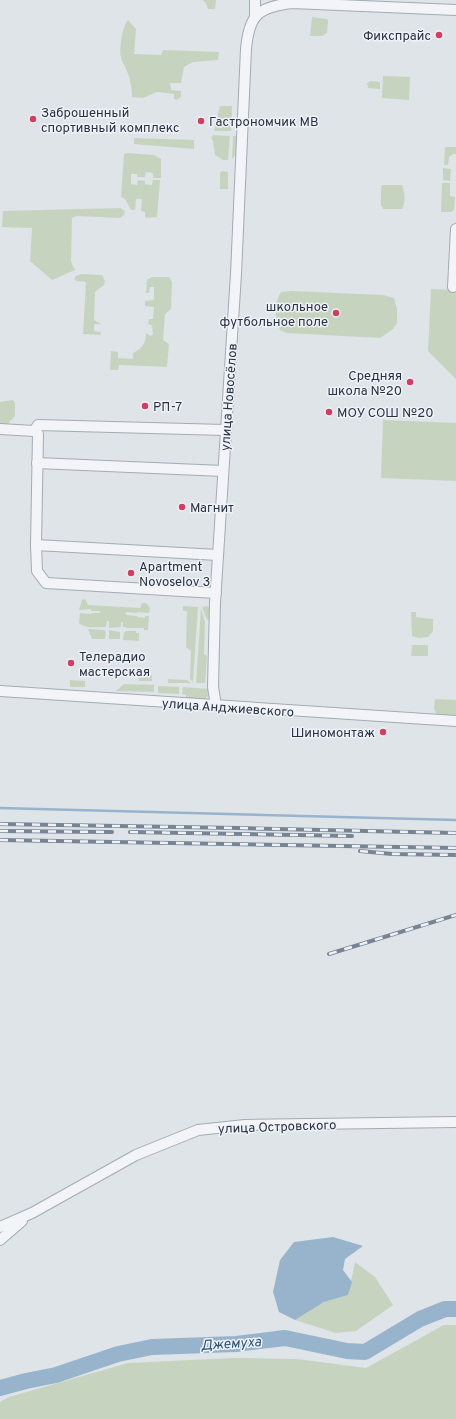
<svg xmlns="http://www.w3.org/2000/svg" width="456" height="1419" font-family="Overpass,sans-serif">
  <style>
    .green { fill: #c6d4bf }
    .water { fill: #97b4cc }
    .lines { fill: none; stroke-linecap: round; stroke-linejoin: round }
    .stream { stroke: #97b4cc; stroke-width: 2.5 }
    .river { stroke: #97b4cc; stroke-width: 16 }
    .minor-casing { stroke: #a4abb3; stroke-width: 12 }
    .minor { stroke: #f2f4f7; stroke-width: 10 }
    .rail-casing { stroke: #778494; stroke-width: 4 }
    .rail { stroke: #eff2f7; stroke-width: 2.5; stroke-dasharray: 8; stroke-linecap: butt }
    .poi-dot { fill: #d73c5d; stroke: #eff2f7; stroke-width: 1.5 }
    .labels { text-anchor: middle; stroke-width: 3; stroke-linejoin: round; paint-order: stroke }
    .poi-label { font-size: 13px; fill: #273241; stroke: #eff2f7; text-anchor: start }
    .street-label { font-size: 13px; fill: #273241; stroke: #eff2f7 }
    .water-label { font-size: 14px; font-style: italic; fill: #2e5478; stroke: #eff2f7 }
  </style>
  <rect width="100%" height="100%" fill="#dfe4e9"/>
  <g class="green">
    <polygon points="202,0 216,0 215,9 208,9 205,2"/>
    <polygon points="312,17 327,19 328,21 327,33 322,36 310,36"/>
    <path d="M128,20L136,29L134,54L161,55L163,50L219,52L218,60L193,62L184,67L181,83H170L171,90L181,91V97L177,100L174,99V94L157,92L143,98L132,97C132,88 130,77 126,69C125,65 121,61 121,57C119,49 122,27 128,20Z"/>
    <polygon points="383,76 410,77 409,100 382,98"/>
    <polygon points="371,81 380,82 380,89 368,88 367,83"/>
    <polygon points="220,106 232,106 231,131 214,131"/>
    <polygon points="214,135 230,136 228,160 223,160 215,155 213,141 211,137"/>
    <polygon points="233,136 238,136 237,153 232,159"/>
    <polygon points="134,138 194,140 194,149 134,144"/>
    <polygon points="445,147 456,147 456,154 453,154 449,157 448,165 444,165"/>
    <polygon points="127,153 154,155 161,159 161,178 153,178 153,173 146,172 145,177 137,177 137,174 131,174 131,184 137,185 138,180 145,181 145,184 152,185 153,180 160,180 157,217 146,218 145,217 145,212 141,211 142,199 136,199 135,210 131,210 125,199 121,197 124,154"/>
    <polygon points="443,168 451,169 450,181 443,180"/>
    <polygon points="222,171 228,172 228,189 220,189 220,173"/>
    <polygon points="442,183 450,183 450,196 455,197 454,210 451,212 441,212"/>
    <path d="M382,185H402C405,192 406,202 402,209H383L382,206H381V188Z"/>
    <polygon points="120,208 125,211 124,215 120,218 77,216 74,217 72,218 71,262 75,270 52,280 30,261 32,228 2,227 3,211"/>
    <path d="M81,274L102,275C109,286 101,286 95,292L94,320L101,324H94V331L101,332L100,335L83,334L86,282L76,281L74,279L76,276Z"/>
    <path d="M152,277H169L172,282L171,309L165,314L163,340L169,344L167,367L119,365L118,370H110L111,351L118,352V358L133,359V353C142,348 146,344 146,333L151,336L153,334L152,325L148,324L149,319H153L154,307L145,306V301L154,300V287H150L149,293H146L147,280Z"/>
    <polygon points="431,289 456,290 456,379 428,351"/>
    <path d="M292,291L383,295L394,298L397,309V323L393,329L380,338L287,333L280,330C275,315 273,306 281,292Z"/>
    <polygon points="13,400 15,403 15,416 6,426 0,426 0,402"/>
    <polygon points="383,420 456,423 456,481 381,478"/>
    <path d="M85,599L88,605L140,608L142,603H146L150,608L149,613L137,612V613L126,612V615L137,616V617L145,618V616H149L148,630H144V628H126V627H123V622H121V627L109,628V621H107L106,627C97,627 86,629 79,623L80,613L91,614L92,613H100V611H91V609L79,610L82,600Z"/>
    <polygon points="183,606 198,607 193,682 190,679 191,651 186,647 187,611 183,611"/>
    <polygon points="207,606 211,609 212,617 207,620 202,607"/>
    <polygon points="201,608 205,622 204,654 207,656 205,683 196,683"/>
    <polygon points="411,612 416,612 416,617 433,619 433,631 428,637 419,638 412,636"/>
    <polygon points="88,629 104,630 106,632 105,639 92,639"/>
    <polygon points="109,630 120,632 120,639 109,639"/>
    <polygon points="126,631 136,631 136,633 139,633 139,641 123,640 124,632"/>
    <polygon points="412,645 428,645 428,656 411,656"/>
    <rect x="139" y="675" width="13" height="6"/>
    <polygon points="168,679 187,680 191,683 168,683"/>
    <polygon points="70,680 85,681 85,687 70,687"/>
    <polygon points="124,684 154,685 154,692 116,691"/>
    <polygon points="158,686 179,687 179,694 158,693"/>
    <polygon points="183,687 209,689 208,696 205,700 186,699 186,695 182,694"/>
    <polygon points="435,699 456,700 456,717 444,716 436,714 434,708"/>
    <polygon points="355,1262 375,1277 393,1305 356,1331 336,1333 295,1320 324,1302 348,1295"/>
    <polygon points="444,1325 456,1325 456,1419 0,1419 0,1402 9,1397 128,1363 233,1358 297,1359 366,1368"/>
  </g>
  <polygon class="water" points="333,1237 363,1246 345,1259 343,1270 352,1282 348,1295 324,1302 295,1320 279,1312 273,1292 280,1260 294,1242"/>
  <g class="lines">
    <polyline class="stream" points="0,808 456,820"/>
    <polyline class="river" points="0,1388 26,1381 56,1375 118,1354 152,1347 236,1344 285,1338 347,1351 365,1352 420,1319 445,1309 456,1309"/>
    <defs>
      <g id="minor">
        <polyline points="255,17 255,0"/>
        <polyline points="453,287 456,229"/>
        <polyline points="0,429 34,431 38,434 36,545"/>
        <polyline points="34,431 38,425 225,430"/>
        <polyline points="37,463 223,471"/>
        <polyline points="216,593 46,583 37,571 36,545 218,555"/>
        <polyline points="0,691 456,721"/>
        <path d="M216,706L213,687L215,603L236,274L246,49C249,15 258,7 292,3L456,10"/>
        <polyline points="0,1227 32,1213 136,1155 198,1130 245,1125 456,1122"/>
        <polyline points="0,1240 22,1221"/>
      </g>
    </defs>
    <use href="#minor" class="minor-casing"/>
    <use href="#minor" class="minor"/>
    <defs>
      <g id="rail">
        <polyline points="0,824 237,828 456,833"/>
        <polyline points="0,831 112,832"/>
        <polyline points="130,832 352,836"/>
        <polyline points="0,840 456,848"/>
        <polyline points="360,851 392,854 456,855"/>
        <polyline points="329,954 456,915"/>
      </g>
    </defs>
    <use href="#rail" class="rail-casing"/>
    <use href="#rail" class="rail"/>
  </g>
  <g class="poi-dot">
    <circle cx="439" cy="35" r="4"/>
    <circle cx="33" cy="119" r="4"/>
    <circle cx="201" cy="121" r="4"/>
    <circle cx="336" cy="313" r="4"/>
    <circle cx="410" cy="382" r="4"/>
    <circle cx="145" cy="406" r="4"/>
    <circle cx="329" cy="412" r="4"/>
    <circle cx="182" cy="507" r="4"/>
    <circle cx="131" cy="573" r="4"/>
    <circle cx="71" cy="663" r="4"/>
    <circle cx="383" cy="732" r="4"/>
  </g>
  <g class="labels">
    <g class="poi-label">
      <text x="431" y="40" text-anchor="end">Фикспрайс</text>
      <text x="41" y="117">Заброшенный<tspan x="41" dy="15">спортивный комплекс</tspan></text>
      <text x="209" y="126">Гастрономчик МВ</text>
      <text x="328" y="311" text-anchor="end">школьное<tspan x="328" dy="15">футбольное поле</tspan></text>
      <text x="402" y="380" text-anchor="end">Средняя<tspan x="402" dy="15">школа №20</tspan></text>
      <text x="153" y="411">РП-7</text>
      <text x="337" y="417">МОУ СОШ №20</text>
      <text x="190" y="512">Магнит</text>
      <text x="139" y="571">Apartment<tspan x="139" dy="15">Novoselov 3</tspan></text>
      <text x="79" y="661">Телерадио<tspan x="79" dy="15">мастерская</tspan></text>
      <text x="375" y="737" text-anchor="end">Шиномонтаж</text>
    </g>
    <g class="street-label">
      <text transform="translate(228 397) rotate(-86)" y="5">улица Новосёлов</text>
      <text transform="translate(228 707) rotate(4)" y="5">улица Анджиевского</text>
      <text transform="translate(277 1126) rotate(-2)" y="5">улица Островского</text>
    </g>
    <g class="water-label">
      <text transform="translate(231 1343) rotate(-4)" y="5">Джемуха</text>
    </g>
  </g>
</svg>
